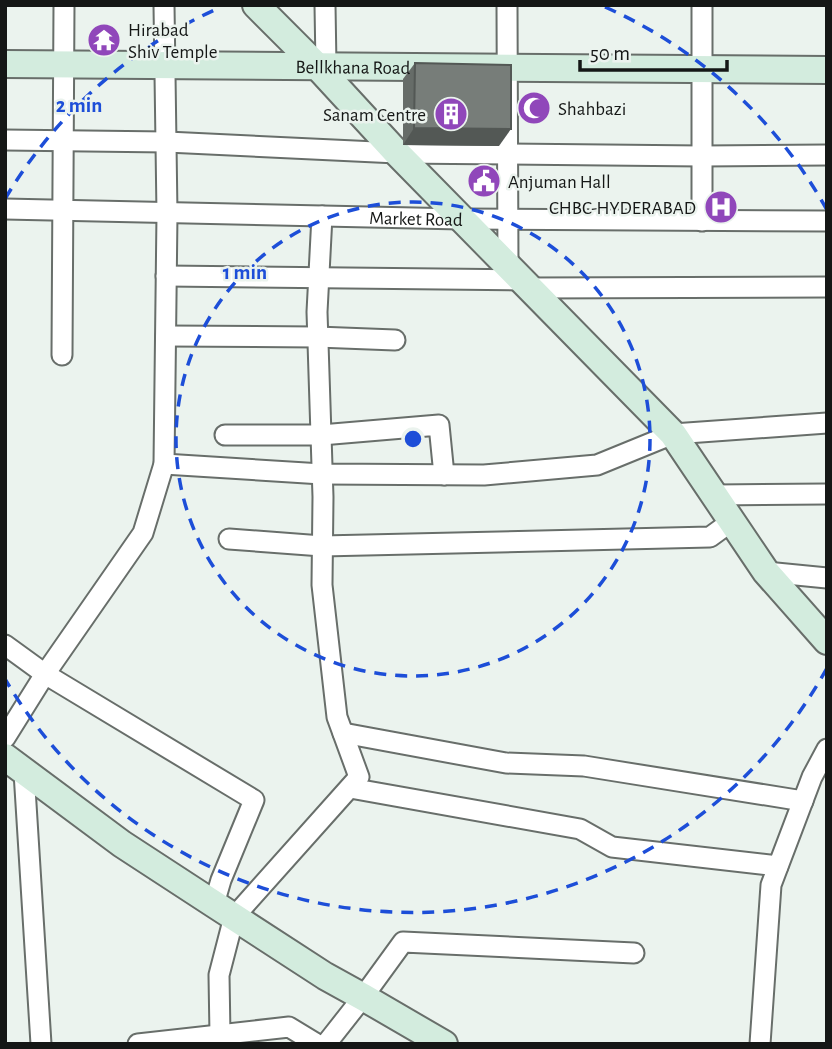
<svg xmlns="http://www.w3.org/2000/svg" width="832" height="1049" font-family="'Alegreya Sans',sans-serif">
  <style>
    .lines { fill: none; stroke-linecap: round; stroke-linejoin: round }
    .street-casing { stroke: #686e6a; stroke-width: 23 }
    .secondary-casing { stroke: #686e6a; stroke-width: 30 }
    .street { stroke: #fff; stroke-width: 19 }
    .secondary { stroke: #d3ecde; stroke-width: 26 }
    .wall { fill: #666c68 }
    .shaded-wall { fill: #535855 }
    .building { fill: #777d79; stroke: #535855; stroke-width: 2 }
    .ring { fill: none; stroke: #1d4ed8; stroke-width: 3.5; stroke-dasharray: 12 9 }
    .labels { text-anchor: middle; stroke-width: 5; stroke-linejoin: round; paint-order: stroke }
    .poi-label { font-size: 19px; fill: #151716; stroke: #ebf3ee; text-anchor: start }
    .street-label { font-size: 19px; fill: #151716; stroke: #ebf3ee }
    .centre { fill: #1d4ed8; stroke: #ebf3ee; stroke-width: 3.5 }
    .ring-label { font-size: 21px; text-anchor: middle; font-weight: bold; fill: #1d4ed8; stroke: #ebf3ee; stroke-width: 5; stroke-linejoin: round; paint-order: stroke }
  </style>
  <rect width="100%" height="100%" fill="#ebf3ee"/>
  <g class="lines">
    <defs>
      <g id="street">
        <polyline points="325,5 326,66"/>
        <polyline points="507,5 508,266"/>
        <polyline points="702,5 702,221"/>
        <polyline points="5,140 167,142 397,153 702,156 827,155"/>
        <path id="s1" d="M5,209L461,219L827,221"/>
        <polyline points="166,276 522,280"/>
        <polyline points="531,288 827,287"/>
        <polyline points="166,336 317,337 395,340"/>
        <polyline points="62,355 64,5"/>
        <polyline points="225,435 321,435 439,425 444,475"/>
        <polyline points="164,464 322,474 484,475 597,465 673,434 827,423"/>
        <polyline points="715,495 827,494"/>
        <polyline points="229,539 322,546 710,537 732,521"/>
        <polyline points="766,572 827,578"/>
        <polyline points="5,645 45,674 254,800 221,880 214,904"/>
        <polyline points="343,733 506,763 584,766 803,801"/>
        <polyline points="5,738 45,674 143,533 164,464 167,214 164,5"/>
        <polyline points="24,772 41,1044"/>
        <polyline points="350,788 580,829 612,847 778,866"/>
        <polyline points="138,1044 289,1027 317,1044"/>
        <polyline points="221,1044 220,1035 219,975 234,917 359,777 337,717 322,585 323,497 317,312 322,216"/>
        <polyline points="326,1044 363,997 403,942 634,953"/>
        <polyline points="760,1044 771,885 812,777 827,749"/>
      </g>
      <g id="secondary">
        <polyline points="256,5 317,66 397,153 673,434 766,572 827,641"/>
        <path id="s2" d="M5,64L827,70"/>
        <polyline points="5,757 122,844 214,904 325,976 363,997 444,1044"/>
      </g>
    </defs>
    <use href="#street" class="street-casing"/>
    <use href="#secondary" class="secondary-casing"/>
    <use href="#street" class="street"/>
    <use href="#secondary" class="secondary"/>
  </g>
  <polygon class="wall" points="415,63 499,146 403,145 403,79"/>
  <polygon class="shaded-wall" points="414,128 511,129 499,146 403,145"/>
  <polygon class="building" points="415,63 511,65 511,129 414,128"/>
  <g class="ring">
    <circle cx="413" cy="439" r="237"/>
    <path d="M827 668A473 473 0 0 1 5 679M5 199A473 473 0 0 1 221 7M605 7A473 473 0 0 1 827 210"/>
  </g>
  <defs>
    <symbol id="temple-disc" viewBox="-11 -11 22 22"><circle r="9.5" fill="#9047ba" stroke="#ebf3ee"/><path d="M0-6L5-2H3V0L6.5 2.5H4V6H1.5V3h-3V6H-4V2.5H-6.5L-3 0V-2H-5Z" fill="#fff"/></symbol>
    <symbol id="mosque-disc" viewBox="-11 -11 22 22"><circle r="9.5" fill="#9047ba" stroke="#ebf3ee"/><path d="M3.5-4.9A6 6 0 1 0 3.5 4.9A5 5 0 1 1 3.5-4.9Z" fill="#fff"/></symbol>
    <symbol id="building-disc" viewBox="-11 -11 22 22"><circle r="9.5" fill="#9047ba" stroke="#ebf3ee"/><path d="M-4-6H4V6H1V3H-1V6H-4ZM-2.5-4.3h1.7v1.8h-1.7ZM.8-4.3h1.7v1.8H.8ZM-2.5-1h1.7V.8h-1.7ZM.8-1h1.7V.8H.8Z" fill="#fff"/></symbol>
    <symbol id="civic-disc" viewBox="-11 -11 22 22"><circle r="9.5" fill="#9047ba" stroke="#ebf3ee"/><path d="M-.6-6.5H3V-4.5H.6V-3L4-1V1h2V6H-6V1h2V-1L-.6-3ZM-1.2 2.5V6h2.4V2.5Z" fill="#fff"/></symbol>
    <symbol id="hospital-disc" viewBox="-11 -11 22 22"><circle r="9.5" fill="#9047ba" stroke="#ebf3ee"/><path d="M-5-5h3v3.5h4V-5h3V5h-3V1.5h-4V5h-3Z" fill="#fff"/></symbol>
  </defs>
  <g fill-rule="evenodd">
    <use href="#temple-disc" x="85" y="21" width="38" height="38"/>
    <use href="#mosque-disc" x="515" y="89" width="38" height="38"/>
    <use href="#building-disc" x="432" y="95" width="38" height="38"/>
    <use href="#civic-disc" x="465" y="162" width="38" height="38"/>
    <use href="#hospital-disc" x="702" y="188" width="38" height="38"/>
  </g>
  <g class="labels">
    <g class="poi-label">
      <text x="128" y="36">Hirabad<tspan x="128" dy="22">Shiv Temple</tspan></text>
      <text x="558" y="115">Shahbazi</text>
      <text x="426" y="121" text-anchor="end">Sanam Centre</text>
      <text x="508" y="188">Anjuman Hall</text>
      <text x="696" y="214" text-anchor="end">CHBC-HYDERABAD</text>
    </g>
    <g class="street-label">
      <text dy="7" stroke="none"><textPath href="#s2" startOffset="348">Bellkhana Road</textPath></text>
      <text dy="7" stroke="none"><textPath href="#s1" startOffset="411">Market Road</textPath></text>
    </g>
  </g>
  <circle cx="413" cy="439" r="10" class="centre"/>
  <g class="ring-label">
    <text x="79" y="112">2 min</text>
    <text x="245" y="279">1 min</text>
  </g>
  <rect width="832" height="1049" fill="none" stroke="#151716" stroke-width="14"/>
  <path d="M580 60v10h147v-10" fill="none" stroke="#151716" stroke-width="3.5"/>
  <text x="590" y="60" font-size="21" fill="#151716" stroke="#ebf3ee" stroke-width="5" paint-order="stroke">50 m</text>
</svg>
